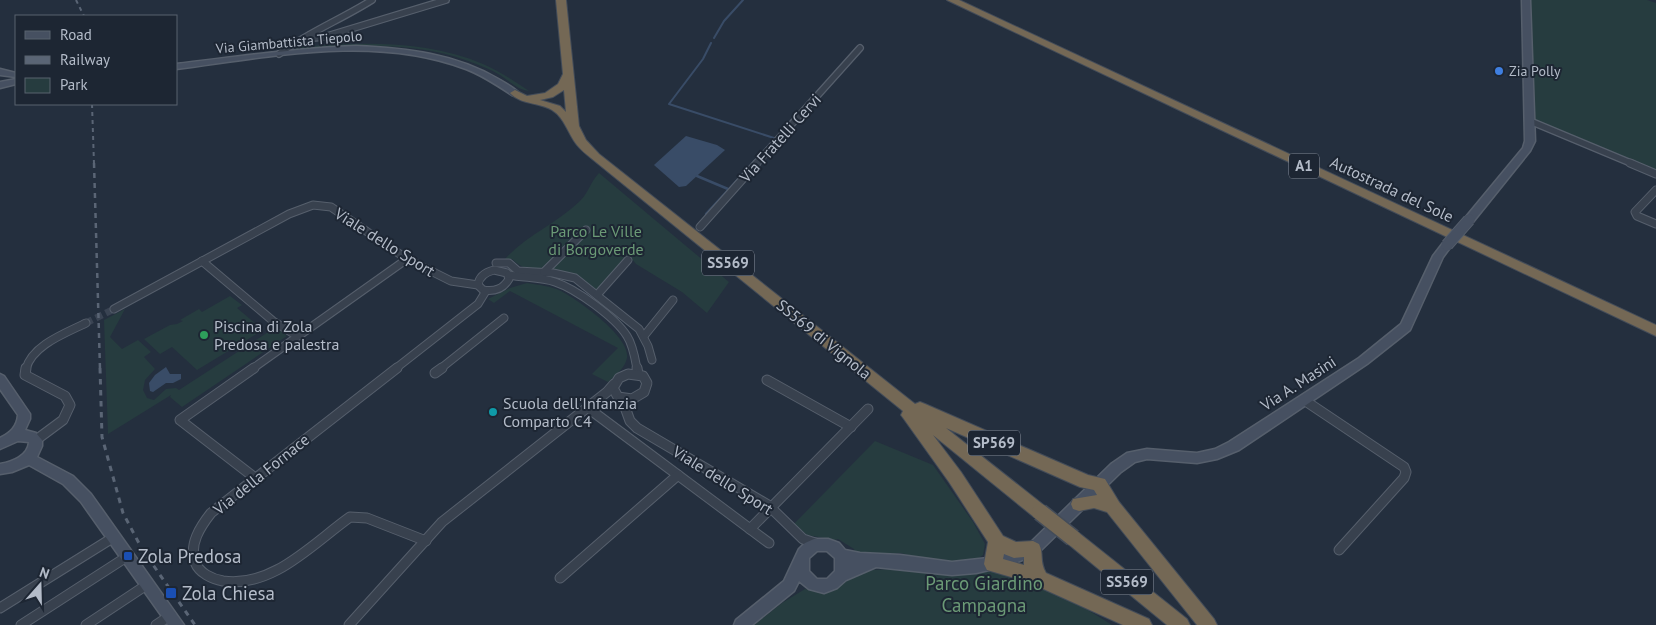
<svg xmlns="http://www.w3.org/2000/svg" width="1656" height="625" font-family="'PT Sans',sans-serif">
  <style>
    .green { fill: #263c3f }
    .water { fill: #394c67 }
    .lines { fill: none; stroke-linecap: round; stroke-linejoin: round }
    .stream-far1 { stroke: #394c67; stroke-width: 2 }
    .stream { stroke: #394c67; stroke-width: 2.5 }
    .street-tunnel { stroke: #3a4453; stroke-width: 7; stroke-dasharray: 7 4; stroke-linecap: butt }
    .street-far2-casing { stroke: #565f6c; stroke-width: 8 }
    .street-far1-casing { stroke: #565f6c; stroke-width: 9 }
    .street-casing { stroke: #565f6c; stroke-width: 11 }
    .secondary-casing { stroke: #565f6c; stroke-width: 3 }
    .highway-casing { stroke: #434c59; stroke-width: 2 }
    .street-far2 { stroke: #38414e; stroke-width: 5.5 }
    .street-far1 { stroke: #38414e; stroke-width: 7 }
    .street { stroke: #38414e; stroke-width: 9 }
    .secondary { fill: #465061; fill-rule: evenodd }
    .highway { fill: #746855; fill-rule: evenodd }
    .rail-far2 { stroke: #5a6575; stroke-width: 2; stroke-dasharray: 4 4; stroke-linecap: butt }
    .rail-far1 { stroke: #5a6575; stroke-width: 2.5; stroke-dasharray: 5 5; stroke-linecap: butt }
    .rail { stroke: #5a6575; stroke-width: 3; stroke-dasharray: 5.5 5.5; stroke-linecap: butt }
    .secondary-bridge-casing { stroke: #565f6c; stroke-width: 13; stroke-linecap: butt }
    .highway-bridge-casing { stroke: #434c59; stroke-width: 19; stroke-linecap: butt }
    .secondary-bridge { stroke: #465061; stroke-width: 11 }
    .highway-bridge { stroke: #746855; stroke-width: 16 }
    .shop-dot { fill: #3f7fe0; stroke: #1d2633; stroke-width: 2 }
    .leisure-dot { fill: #2e9e5b; stroke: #1d2633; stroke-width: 2 }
    .culture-dot { fill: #0f9aa8; stroke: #1d2633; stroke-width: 2 }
    .transit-dot { fill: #1a4fb4; stroke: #1d2633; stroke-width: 2 }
    .labels { text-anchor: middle; stroke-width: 4; stroke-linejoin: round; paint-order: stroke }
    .far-street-label { font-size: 14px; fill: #b4bcc9; stroke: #1d2633 }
    .far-poi-label { font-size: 14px; fill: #b4bcc9; stroke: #1d2633; text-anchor: start }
    .shield { fill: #1d2633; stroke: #878f9c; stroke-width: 1 }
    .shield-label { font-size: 15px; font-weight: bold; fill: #b4bcc9 }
    .street-label { font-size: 16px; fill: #b4bcc9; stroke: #1d2633 }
    .park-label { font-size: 16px; fill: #6b9a76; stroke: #1d2633 }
    .poi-label { font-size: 16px; fill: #b4bcc9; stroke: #1d2633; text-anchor: start }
    .near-poi-label { font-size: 19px; fill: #b4bcc9; stroke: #1d2633; text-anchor: start }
    .near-park-label { font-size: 19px; fill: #6b9a76; stroke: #1d2633 }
  </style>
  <rect width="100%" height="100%" fill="#242f3e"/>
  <g class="green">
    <polygon points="1526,0 1647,0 1656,3 1656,175 1528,122"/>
    <path d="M309,39H313L310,44L312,46C369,42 429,41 483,64C499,71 514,81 529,91C518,90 509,81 500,75C490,69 479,65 468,61C415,41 354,45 298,50L293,47Z"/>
    <path d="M599,173L729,282L707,313L682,292L636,264L633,260L602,294C587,284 574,274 557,270C538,266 528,275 512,259L504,260C525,236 556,224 579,202C588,194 591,181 599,173Z"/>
    <path d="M527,283C539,285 551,286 561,291C578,300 631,337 627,358C625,368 615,376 608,382L592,374L618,348L510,291L494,303L488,299L510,288Z"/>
    <polygon points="230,296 242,305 237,308 263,330 197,370 172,347 160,354 144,339 170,325 177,324 183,321 180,320 199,309 202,312"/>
    <polygon points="125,309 110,337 122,349 138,340 151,352 144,357 155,369 145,380 143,390 147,398 154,400 166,389 176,388 179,390 276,327 287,336 182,407 170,397 171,395 108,434 104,320"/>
    <polygon points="875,441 933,465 973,522 985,544 983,555 974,561 942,562 925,566 912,556 901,553 875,555 855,553 854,549 838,539 835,540 807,535 794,524"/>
    <polygon points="989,562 1088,610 1112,625 754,625 782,603 805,589 824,591 871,570 941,567"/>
  </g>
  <g class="water">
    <polygon points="686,136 717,145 725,150 686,186 679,187 654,165"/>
    <polygon points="166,367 170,374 181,374 181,379 173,383 166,383 153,392 150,391 149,383 155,375"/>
  </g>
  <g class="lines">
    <g class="stream-far1">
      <polyline points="714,38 724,21 743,0"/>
      <polyline points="711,43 703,59 669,104 774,138"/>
      <polyline points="752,164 770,144"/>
    </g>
    <g class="stream">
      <polyline points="697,176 728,189"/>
      <polyline points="706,214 753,163"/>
    </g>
    <polyline class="street-tunnel" points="86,323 114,309"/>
    <defs>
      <g id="street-far2">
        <polyline points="310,35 313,38 324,37 446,0"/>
        <path d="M279,54C307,33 342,19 372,0"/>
        <polyline points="1530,121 1633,164"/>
        <polyline points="756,164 860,48"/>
      </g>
      <g id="street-far1">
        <polyline points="1630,163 1656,174"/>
        <polyline points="1656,190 1635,212 1637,216 1656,224"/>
        <polyline points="700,227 757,163"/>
        <polyline points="202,261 273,321 297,336"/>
        <polyline points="496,263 509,263 518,271 553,273 575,278 639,329 648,346 652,360"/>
        <path d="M494,270L507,273L509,279C503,289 495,292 483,290L478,285C479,276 486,272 494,270Z"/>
        <polyline points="544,272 586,230"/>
        <path d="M509,275C524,278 541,277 555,282C576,289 615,317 627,336C633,345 635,358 637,369"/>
        <polyline points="597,295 628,260"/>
        <polyline points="114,309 289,214 313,205 331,207 407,259 451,281 478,285"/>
        <polyline points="644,336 673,300"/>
        <path d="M26,369C32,345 66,333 86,323"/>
        <polyline points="252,369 407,259"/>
        <polyline points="395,369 478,304 486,291"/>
        <polyline points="440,369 504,318"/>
      </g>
      <g id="street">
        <polyline points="26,368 25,375 65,396 70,405 63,420 36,440"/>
        <polyline points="254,368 180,420 255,478"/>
        <path d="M397,368L211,513C200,527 189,544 195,562C199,573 212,579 223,581C273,588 312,544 350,517L367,518L426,541"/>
        <polyline points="637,368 638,374"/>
        <polyline points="435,373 442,368"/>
        <polygon points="628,374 643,376 647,383 644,392 632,399 618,397 613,388 619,378"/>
        <polyline points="767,380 851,427"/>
        <polyline points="622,399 630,421 637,428 768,505 803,539 818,544"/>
        <polyline points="1304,400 1404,467 1406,472 1404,478 1339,550"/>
        <polyline points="588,408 769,543"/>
        <polyline points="750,529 868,409"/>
        <polyline points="560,578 678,475"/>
        <polyline points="0,608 114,537"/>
        <polyline points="21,625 128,556"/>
        <polyline points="86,625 148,584"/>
        <polyline points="156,625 171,615"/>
        <polyline points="349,625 442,522 607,392 614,384"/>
      </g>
      <g id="secondary">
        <polygon points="1522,0 1530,0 1535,141 1530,151 1473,222 1465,222 1464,220 1465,218 1523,148 1525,141"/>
        <path d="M356,46C406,48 457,54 500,80C507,84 514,88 519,93L515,96L512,95C497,85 482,75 466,69C374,34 270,57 176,69V64C236,57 296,48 356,46Z"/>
        <polygon points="0,69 16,73 16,77 0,75"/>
        <polygon points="16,79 16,84 0,88 0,82"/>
        <path d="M1447,242L1452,245L1443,257L1410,330L1367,364L1239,450L1217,459L1197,463L1147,459L1135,462L1121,472L1038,553L1011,565L976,573L952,575L876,567L846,580L837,588L824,593L809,589L799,581L794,591L752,625H734L736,620L784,581L799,549L805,543L814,539H828L839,543L845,550L860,553L900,555L952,562L988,558L1028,545L1111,464L1127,453L1147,449L1197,453L1215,449L1229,442L1359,358L1401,324L1433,256L1443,243ZM817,551H827L835,558V571L827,579H817L809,571V558Z"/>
        <path d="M0,374L4,376L30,414V419L25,430L36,433L42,440V446L37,457L73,476L91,494L184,625H168L81,502L63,484L29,465L12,472L0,474V464C12,462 28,456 29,442L18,441L0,449V438C10,433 17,427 18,415L0,389Z"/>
      </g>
      <g id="highway">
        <path d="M556,0H566L579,126L586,140L599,154L915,404L920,402L925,404L1088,475L1105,479L1119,502L1214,619L1217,625H1197L1107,512L1094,508L1079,511L1073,509L1071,504L1073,499L1097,495L1094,490L1080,487L946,428L1046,507L1048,512L1046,517L1040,519L1034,517L933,435L961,472L1003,536L1016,542L1033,541L1039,544C1044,554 1039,561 1046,573L1149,619L1152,625H1123L1028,582L987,570L984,564L988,542L949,482L904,419L901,415L903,411L591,158C586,154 581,150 577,145C568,134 565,118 552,110C539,102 521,105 510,93L515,90L527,96L545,93L558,84L563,74ZM564,90L566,112L560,106L540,100L553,97ZM1004,554L1014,558L1024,557V565L1003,559Z"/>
        <polygon points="947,0 959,0 1656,325 1656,336"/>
        <polygon points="1073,530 1079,533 1187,619 1190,625 1167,625 1067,543 1065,538 1067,533"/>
      </g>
    </defs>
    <use href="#street-far2" class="street-far2-casing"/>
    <use href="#street-far1" class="street-far1-casing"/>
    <use href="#street" class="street-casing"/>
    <use href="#secondary" class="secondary-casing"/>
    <use href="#highway" class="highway-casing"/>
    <use href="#street-far2" class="street-far2"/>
    <use href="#street-far1" class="street-far1"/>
    <use href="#street" class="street"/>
    <use href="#secondary" class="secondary"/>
    <use href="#highway" class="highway"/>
    <g class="rail-far2">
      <polyline points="76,0 84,16"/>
      <polyline points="92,104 94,164"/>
    </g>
    <polyline class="rail-far1" points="94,163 100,369"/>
    <polyline class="rail" points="100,368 102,437 123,513 142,549 195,625"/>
    <defs>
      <polyline id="secondary-bridge" points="1447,245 1469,220"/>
      <polyline id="highway-bridge" points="1040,512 1073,538"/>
    </defs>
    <use href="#secondary-bridge" class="secondary-bridge-casing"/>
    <use href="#highway-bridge" class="highway-bridge-casing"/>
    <use href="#secondary-bridge" class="secondary-bridge"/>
    <use href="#highway-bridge" class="highway-bridge"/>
  </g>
  <circle class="shop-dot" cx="1499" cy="71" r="5"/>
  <circle class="leisure-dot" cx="204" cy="335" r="5"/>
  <circle class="culture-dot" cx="493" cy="412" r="5"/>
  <g class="transit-dot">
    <rect x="123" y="551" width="10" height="10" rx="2.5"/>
    <rect x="165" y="587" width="12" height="12" rx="2.5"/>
  </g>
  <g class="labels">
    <g class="far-street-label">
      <text transform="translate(289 42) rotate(-5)" y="5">Via Giambattista Tiepolo</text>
    </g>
    <g class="far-poi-label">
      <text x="1509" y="76">Zia Polly</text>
    </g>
    <g class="shield">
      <rect x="1289" y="153.5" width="30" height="25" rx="4"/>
      <rect x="702" y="250.5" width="52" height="25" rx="4"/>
      <rect x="968" y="430.5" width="52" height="25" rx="4"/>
      <rect x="1101" y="569.5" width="52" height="25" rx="4"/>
    </g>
    <g class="shield-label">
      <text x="1304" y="171">A1</text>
      <text x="728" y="268">SS569</text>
      <text x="994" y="448">SP569</text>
      <text x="1127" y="587">SS569</text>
    </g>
    <g class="street-label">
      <text transform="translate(780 138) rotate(-48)" y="6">Via Fratelli Cervi</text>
      <text transform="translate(1392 189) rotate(25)" y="6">Autostrada del Sole</text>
      <text transform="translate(385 242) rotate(32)" y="6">Viale dello Sport</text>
      <text transform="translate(824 339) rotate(39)" y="6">SS569 di Vignola</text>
      <text transform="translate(1298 383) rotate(-33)" y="6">Via A. Masini</text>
      <text transform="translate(261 474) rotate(-39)" y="6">Via della Fornace</text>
      <text transform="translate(723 480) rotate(32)" y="6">Viale dello Sport</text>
    </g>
    <g class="park-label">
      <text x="596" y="237">Parco Le Ville<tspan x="596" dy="18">di Borgoverde</tspan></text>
    </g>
    <g class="poi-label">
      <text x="214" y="332">Piscina di Zola<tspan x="214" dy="18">Predosa e palestra</tspan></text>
      <text x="503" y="409">Scuola dell'Infanzia<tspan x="503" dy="18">Comparto C4</tspan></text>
    </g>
    <g class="near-poi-label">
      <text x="138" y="563">Zola Predosa</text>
      <text x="182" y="600">Zola Chiesa</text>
    </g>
    <g class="near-park-label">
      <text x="984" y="590">Parco Giardino<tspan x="984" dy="22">Campagna</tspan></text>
    </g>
  </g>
  <rect x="15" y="15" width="162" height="90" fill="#1d2633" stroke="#59626f"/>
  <rect x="25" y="31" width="25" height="8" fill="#465061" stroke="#59626f"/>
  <text x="60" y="40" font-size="15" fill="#b4bcc9">Road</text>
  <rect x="25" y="56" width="25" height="8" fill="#5a6575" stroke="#59626f"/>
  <text x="60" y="65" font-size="15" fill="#b4bcc9">Railway</text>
  <rect x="25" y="78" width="25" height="15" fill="#263c3f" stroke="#59626f"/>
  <text x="60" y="90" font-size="15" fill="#b4bcc9">Park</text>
  <g transform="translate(40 585) rotate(20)" stroke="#1d2633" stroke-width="4" paint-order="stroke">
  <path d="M0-4L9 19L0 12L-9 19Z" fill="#b4bcc9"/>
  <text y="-8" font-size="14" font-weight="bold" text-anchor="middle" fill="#b4bcc9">N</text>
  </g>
</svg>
